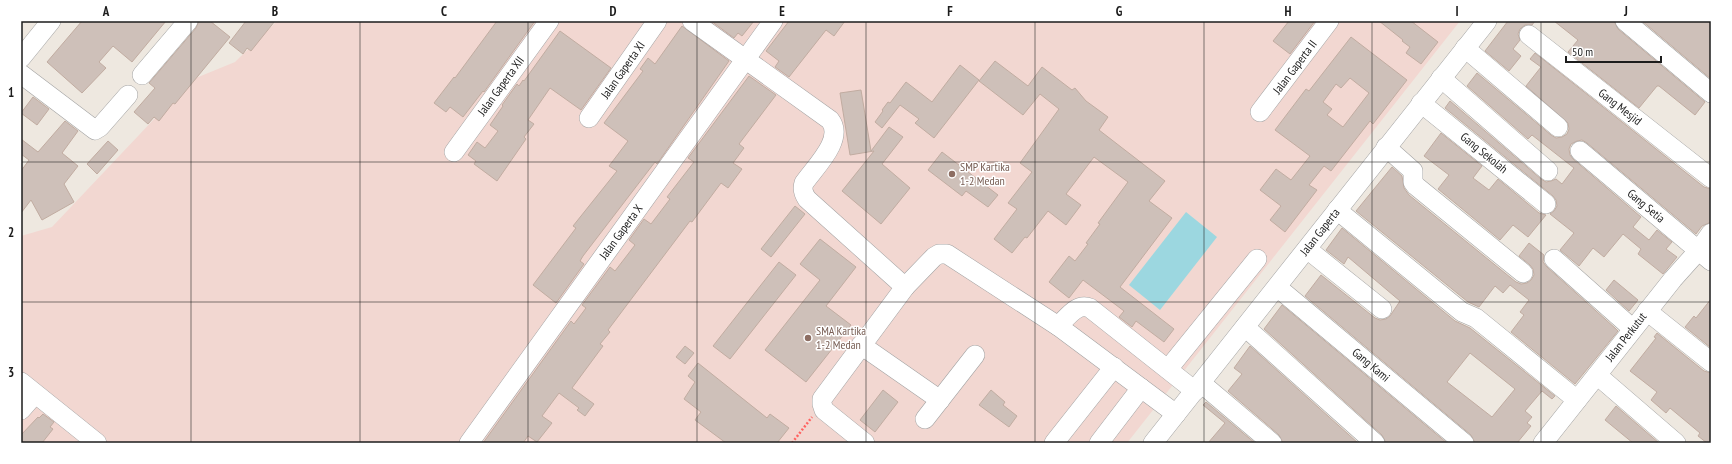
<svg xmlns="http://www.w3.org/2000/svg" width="1732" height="464" font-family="'PT Sans Narrow',sans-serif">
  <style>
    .military { fill: #f2d7d1 }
    .water { fill: #9cd7e0 }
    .building { fill: #cec0b9; stroke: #c1aca1; fill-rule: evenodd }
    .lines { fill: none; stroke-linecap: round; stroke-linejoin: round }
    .minor-casing { stroke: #a3a3a3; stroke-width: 20 }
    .path { stroke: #ff6260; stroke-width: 2.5; stroke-dasharray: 2 2; stroke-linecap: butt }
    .minor { stroke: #fff; stroke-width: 19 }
    .grid { fill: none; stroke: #1c1c1c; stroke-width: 1; stroke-opacity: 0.55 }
    .education-dot { fill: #8d6e63; stroke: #fff; stroke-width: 1.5 }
    .labels { text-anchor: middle; stroke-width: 3; stroke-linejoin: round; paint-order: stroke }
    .street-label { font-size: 12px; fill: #1c1c1c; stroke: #fff }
    .education-label { font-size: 12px; fill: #785e54; stroke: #fff; text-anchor: start }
    .neatline { fill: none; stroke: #1c1c1c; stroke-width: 1.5 }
    .grid-label { font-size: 13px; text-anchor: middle; font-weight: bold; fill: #1c1c1c }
  </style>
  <rect width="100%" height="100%" fill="#eee8e0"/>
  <polygon class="military" points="277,21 1460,21 1127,443 21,443 21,236 52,227 191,80 235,62"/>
  <polygon class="water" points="1186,212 1217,237 1160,310 1129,285"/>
  <g class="building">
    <polygon points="82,21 166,21 132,62 113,46 99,62 106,68 82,93 47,62"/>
    <polygon points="199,21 210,21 230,37 175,104 173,103 159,121 154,117 148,124 134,112 155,88 149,83 196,28"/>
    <polygon points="246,21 275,21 251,51 247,48 243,54 229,43"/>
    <polygon points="497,21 535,21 484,92 483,91 463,117 450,107 446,112 434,103 454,77 455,78"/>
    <polygon points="711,21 754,21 742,36 738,33 734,38"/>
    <polygon points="789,21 845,21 834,36 826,30 789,77 775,67 779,61 766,51"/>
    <polygon points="1289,21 1315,21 1290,54 1273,41"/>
    <polygon points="1379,21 1411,21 1438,42 1421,64 1406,53 1410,47 1402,41 1403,40"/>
    <polygon points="1508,21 1535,21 1532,25 1525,25 1520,29 1518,34 1520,40 1513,49 1521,56 1509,71 1485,51"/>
    <polygon points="1554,21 1614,21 1618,29 1705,102 1695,115 1659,86 1657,86 1639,108 1568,52 1578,40"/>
    <polygon points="1642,21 1711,21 1711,79"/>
    <polygon points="682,26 729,61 657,164 655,162 583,256 580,261 584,264 556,303 533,285 576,228 573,226 617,171 609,166 628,141 604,123 643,71 640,69 648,58 655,64"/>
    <polygon points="560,31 611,68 581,110 550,88 528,120 534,124 524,137 526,139 497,181 474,164 476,161 468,155 477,142 485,148 498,131 490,125 503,106 502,105 517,84 519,86 523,80 524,81"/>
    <path d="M1351,37L1407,80L1373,124L1370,121L1331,171L1324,166L1309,185L1317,190L1285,232L1270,220L1281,206L1260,190L1276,169L1291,180L1310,156L1275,130L1306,89L1309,91ZM1350,78L1369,93L1343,127L1327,115L1332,109L1323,102L1336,84L1341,88Z"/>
    <polygon points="1535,53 1704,187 1711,189 1711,222 1702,226 1696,234 1587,143 1582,140 1577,141 1571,144 1569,149 1570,155 1573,159 1641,217 1633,227 1649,240 1657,230 1672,242 1666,249 1677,257 1663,274 1638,254 1641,249 1623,234 1604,257 1593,248 1579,266 1560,250 1574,233 1550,214 1554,211 1557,206 1556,200 1553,196 1445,108 1450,101 1541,179 1546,182 1551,181 1556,179 1562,184 1574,168 1532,135 1528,139 1467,86 1477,73 1551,135 1556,138 1562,137 1567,134 1569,129 1568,123 1526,86 1541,67 1530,59"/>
    <polygon points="995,61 1028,86 1042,67 1072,90 1075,88 1086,101 1108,117 1099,130 1165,181 1149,201 1172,218 1120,287 1174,329 1164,342 1136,321 1132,327 1119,317 1124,311 1083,280 1069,298 1049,282 1069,256 1075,261 1088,244 1086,243 1100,224 1098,223 1128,182 1094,157 1066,194 1081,205 1066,225 1048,211 1027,238 1025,237 1012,253 994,239 1017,209 1008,203 1032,172 1020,163 1059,109 1040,94 1023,115 979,81"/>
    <polygon points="960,65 979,80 934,138 915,123 919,119 900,105 882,128 875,122 883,111 882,110 888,102 890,103 906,82 932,102"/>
    <polygon points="749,76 776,95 739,144 744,148 733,163 742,169 728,188 721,183 692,222 690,221 608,330 610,332 600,344 603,346 572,388 594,404 585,416 577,410 579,408 559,393 542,416 552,423 537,442 528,436 523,443 483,443 571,321 574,324 586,308 582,305 610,267 615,271 635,245 629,240 644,219 651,224 670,199 667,197 694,162 688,158"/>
    <polygon points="861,90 871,151 889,127 903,137 882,164 910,188 881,224 842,191 874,151 850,155 840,93"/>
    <polygon points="33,97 49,109 37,125 21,113"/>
    <polygon points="65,121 78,131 62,153 78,166 64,184 74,202 42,220 31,200 21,213 21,171 29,160 21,154 21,139 38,152"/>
    <polygon points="1441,133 1482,166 1473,178 1489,190 1498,179 1539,213 1546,215 1528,237 1513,225 1500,240 1438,189 1449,175 1424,156"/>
    <polygon points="108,141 118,150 97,174 87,164"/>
    <polygon points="942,152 998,195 988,207 966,191 962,196 928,170"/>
    <polygon points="1392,167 1402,176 1404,188 1409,195 1516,282 1521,284 1527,283 1531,280 1534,275 1533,269 1530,265 1519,256 1529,243 1544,255 1543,262 1547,267 1615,328 1618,331 1575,384 1511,332 1524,315 1520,312 1529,300 1510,285 1503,293 1495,286 1479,307 1468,302 1356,211"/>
    <polygon points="795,206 805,214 771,257 761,249"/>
    <path d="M1342,228L1455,321L1470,328L1555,396L1552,399L1542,391L1525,411L1532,417L1527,423L1531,426L1517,443H1475L1471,435L1305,296L1321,275L1375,318L1380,320L1386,319L1390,316L1400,301L1348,257L1344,264L1326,250ZM1470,353L1515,389L1492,417L1447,382Z"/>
    <polygon points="820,239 856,267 826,306 851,325 806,382 765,350 820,280 800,264"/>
    <polygon points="779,262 796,275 730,359 713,346"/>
    <polygon points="1614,280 1638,300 1629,311 1606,290"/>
    <polygon points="1711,299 1711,348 1685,327 1694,316 1696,318"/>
    <polygon points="1282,305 1447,443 1386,443 1382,435 1264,329"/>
    <polygon points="1657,333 1704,371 1711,373 1711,443 1707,443 1698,436 1700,433 1670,408 1666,413 1651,400 1657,392 1630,371 1656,338 1654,337"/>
    <polygon points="685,346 694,353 685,364 676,357"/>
    <polygon points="1250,346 1358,443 1283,443 1279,435 1228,391 1242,374 1234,368"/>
    <polygon points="698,363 767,418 770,414 789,428 777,443 726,443 695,420 701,412 684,399 695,382 688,376"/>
    <polygon points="883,390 898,402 875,432 860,420"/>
    <polygon points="991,390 1005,402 1003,405 1017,416 1009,427 979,405"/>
    <polygon points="1206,402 1255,443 1208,443 1225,423 1203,405"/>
    <polygon points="1616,406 1659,443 1633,443 1605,420"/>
    <polygon points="43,414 54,422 50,427 53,429 42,443 21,443 21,435 38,417 39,418"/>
  </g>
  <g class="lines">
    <defs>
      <g id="minor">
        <path d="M692,21L830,120C845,139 815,167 804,183C802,189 803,193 807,199L905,287L934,257L939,254H947L1058,326L1176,414"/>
        <polyline points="1625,21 1711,93"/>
        <polyline points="1529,35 1711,178"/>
        <polyline points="1465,48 1558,127"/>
        <polyline points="21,58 51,21"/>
        <polyline points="21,74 95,130 100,127 128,95"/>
        <polyline points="142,75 188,21"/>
        <polyline points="1441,78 1548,171"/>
        <polyline points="1421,103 1546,204"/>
        <polyline points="1260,112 1329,21"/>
        <polyline points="589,118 657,21"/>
        <polyline points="1386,147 1413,171 1413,182 1416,186 1523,273"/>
        <polyline points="1580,151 1711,261"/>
        <polyline points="454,152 549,21"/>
        <polyline points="1337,210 1462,312 1476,318 1577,400"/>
        <polyline points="1307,249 1382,309"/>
        <polyline points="1554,259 1633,329"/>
        <polyline points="1277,287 1464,443"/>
        <polyline points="1647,311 1711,362"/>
        <path d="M1058,326C1067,318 1077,302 1090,308L1195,391"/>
        <polyline points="1245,327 1375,443"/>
        <polyline points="861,345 940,400"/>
        <polyline points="1168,369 1257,259"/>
        <polyline points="1597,375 1676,443"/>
        <polyline points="21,382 97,443"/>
        <polyline points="1201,383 1272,443"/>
        <polyline points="21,410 35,394"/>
        <polyline points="925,419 975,355"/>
        <polyline points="469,443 773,21"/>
        <polyline points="865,443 824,410 822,404 822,399 905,287"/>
        <polyline points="1054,443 1114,367"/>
        <polyline points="1099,443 1141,388"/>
        <polyline points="1153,443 1487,21"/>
        <polyline points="1543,443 1673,279 1699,250 1711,233"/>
      </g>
    </defs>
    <use href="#minor" class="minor-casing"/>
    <polyline class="path" points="792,443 812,417"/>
    <use href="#minor" class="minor"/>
  </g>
  <path class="grid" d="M191,21V443M360,21V443M528,21V443M697,21V443M866,21V443M1035,21V443M1204,21V443M1372,21V443M1541,21V443M21,162H1711M21,302H1711"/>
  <g class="education-dot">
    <circle cx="952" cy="174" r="4"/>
    <circle cx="808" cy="338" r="4"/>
  </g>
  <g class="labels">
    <g class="street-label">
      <text transform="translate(1295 67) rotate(-53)" y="4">Jalan Gaperta II</text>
      <text transform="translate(623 70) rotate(-55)" y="4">Jalan Gaperta XI</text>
      <text transform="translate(501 86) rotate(-54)" y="4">Jalan Gaperta XII</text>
      <text transform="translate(1620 107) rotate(38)" y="4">Gang Mesjid</text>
      <text transform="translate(1484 153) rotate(39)" y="4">Gang Sekolah</text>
      <text transform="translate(1646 206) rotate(40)" y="4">Gang Setia</text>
      <text transform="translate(621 232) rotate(-54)" y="4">Jalan Gaperta X</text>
      <text transform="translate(1320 232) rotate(-52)" y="4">Jalan Gaperta</text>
      <text transform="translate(1626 337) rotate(-52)" y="4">Jalan Perkutut</text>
      <text transform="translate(1371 365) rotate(40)" y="4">Gang Kami</text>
    </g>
    <g class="education-label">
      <text x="960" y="171">SMP Kartika<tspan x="960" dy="14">1-2 Medan</tspan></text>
      <text x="816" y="335">SMA Kartika<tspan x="816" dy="14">1-2 Medan</tspan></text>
    </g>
  </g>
  <rect width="1732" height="464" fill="none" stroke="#ffffff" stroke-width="44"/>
  <path d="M1566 56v6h95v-6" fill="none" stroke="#1c1c1c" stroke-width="2"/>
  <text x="1572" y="56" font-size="12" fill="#1c1c1c" stroke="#ffffff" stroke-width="3" paint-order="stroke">50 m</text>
  <rect x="22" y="22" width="1688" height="420" class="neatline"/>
  <g class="grid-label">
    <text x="106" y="16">A</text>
    <text x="275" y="16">B</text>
    <text x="444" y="16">C</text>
    <text x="613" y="16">D</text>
    <text x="782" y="16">E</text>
    <text x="950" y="16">F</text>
    <text x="1119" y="16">G</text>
    <text x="1288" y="16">H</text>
    <text x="1457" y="16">I</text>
    <text x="1626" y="16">J</text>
    <text x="11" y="97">1</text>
    <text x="11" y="237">2</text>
    <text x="11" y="377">3</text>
  </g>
</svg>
